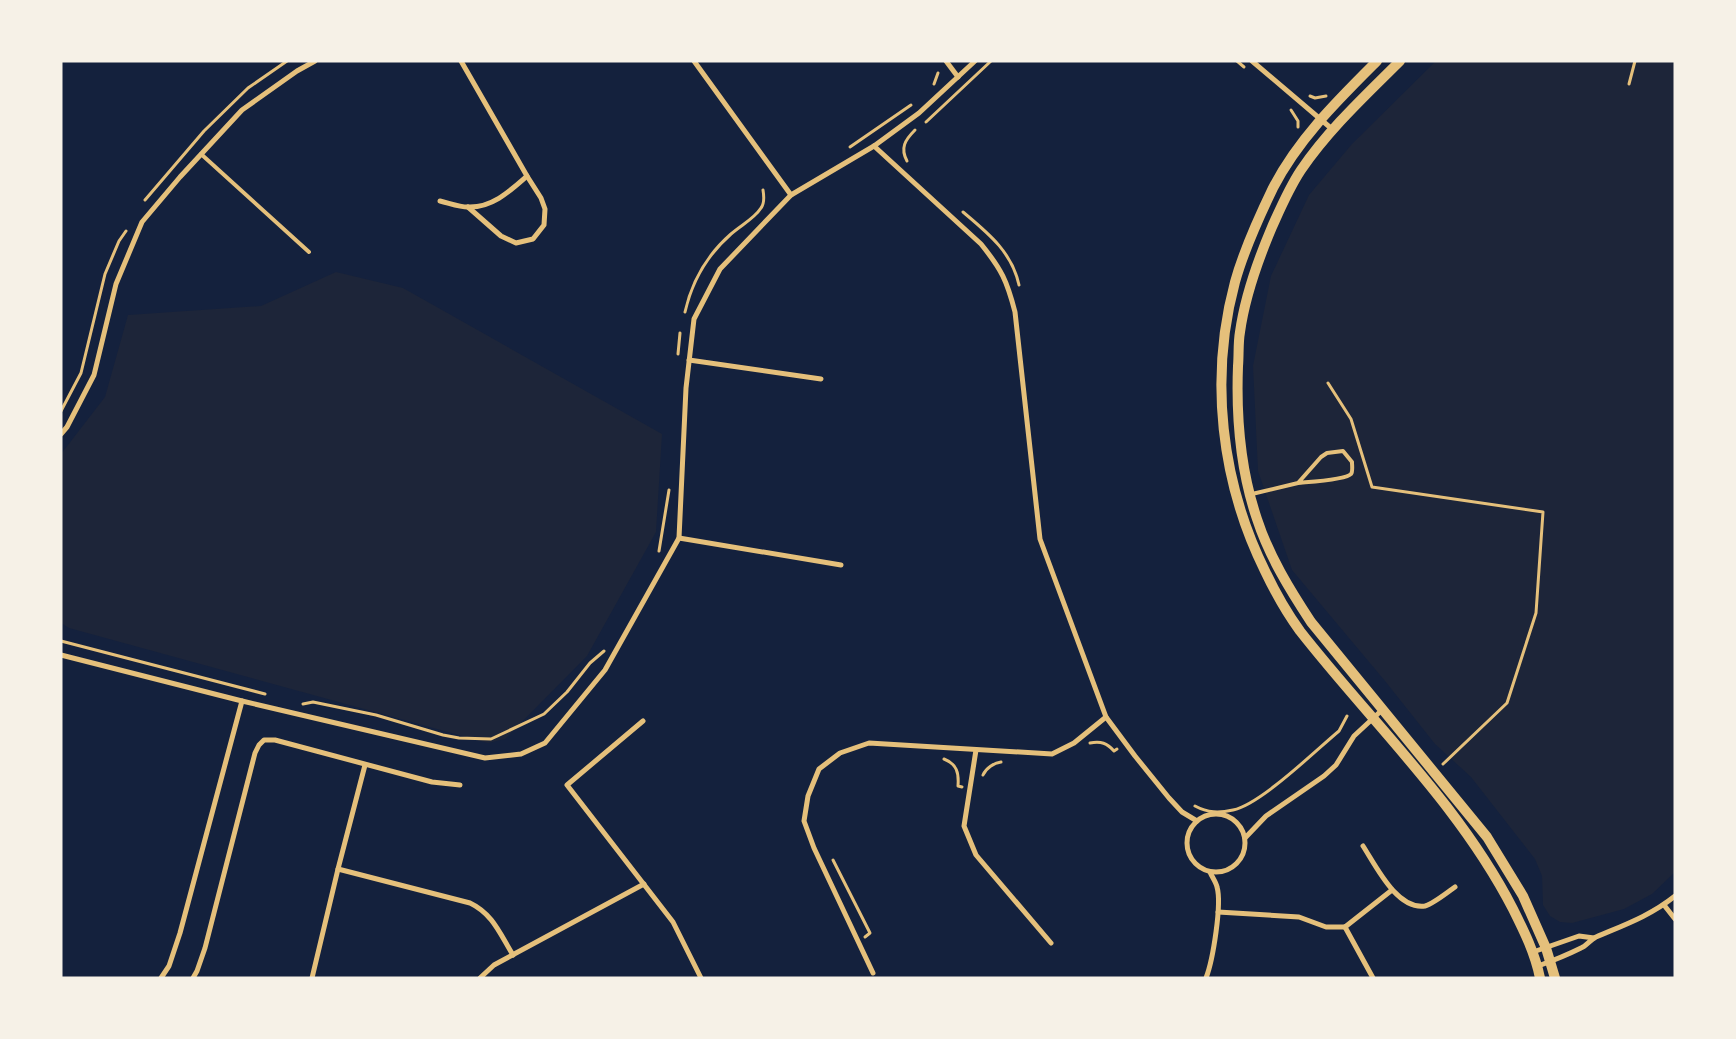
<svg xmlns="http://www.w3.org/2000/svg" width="1736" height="1039" font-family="Roboto,sans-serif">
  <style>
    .green { fill: #1d2539 }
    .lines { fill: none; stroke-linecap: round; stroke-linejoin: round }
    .path { stroke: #e5c07b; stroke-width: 3 }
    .service { stroke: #e5c07b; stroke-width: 4 }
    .minor { stroke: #e5c07b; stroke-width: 5 }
    .secondary { stroke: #e5c07b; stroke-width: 10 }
  </style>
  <rect width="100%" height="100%" fill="#14213d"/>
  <g class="green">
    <polygon points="1436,61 1675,61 1675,872 1652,894 1624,909 1572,923 1560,922 1550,916 1543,905 1542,876 1535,859 1471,777 1435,744 1385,681 1292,570 1258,471 1253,366 1271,276 1309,195 1352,144"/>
    <polygon points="336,272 403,288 662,434 656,532 587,656 505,739 488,743 69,628 61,623 61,454 105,397 128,315 261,306"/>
  </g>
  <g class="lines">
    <g class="path">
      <polyline points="1237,61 1244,67"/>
      <polyline points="934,84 938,73"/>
      <polyline points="1629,84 1635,61"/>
      <polyline points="1310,96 1315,98 1326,96"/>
      <polyline points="1291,110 1298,121 1298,127"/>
      <polyline points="926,122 991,61"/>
      <polyline points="850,147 911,105"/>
      <path d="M907,161C900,148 905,140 915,130"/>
      <polyline points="145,200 204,131 248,88 287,61"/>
      <path d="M963,212C988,233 1012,252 1019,285"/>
      <path d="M685,312C692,281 707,255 731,234C741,225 754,219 761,208C765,203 764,196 763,190"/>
      <polyline points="678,354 680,333"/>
      <polyline points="1328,383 1351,419 1372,487 1543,512 1536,613 1507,703 1443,764"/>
      <polyline points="61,411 81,373 105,274 119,241 126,231"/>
      <polyline points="659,551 669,490"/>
      <polyline points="61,641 265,694"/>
      <polyline points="303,704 313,702 376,715 443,735 459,738 491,739 544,714 567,692 590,663 604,651"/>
      <path d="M1090,743C1101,741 1107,743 1114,751L1117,749"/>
      <path d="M944,759C957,764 959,773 958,786L962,787"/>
      <path d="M983,775C986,768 994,763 1001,762"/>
      <path d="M1195,806C1208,813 1219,813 1233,810C1261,804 1315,751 1339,731L1347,716"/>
      <polyline points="833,860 870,933 865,937"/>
    </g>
    <g class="service">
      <polyline points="201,154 309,252"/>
      <path d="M1252,494L1298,483L1321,457L1327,453L1343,451L1352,462C1352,466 1353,472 1351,474C1346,480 1307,482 1298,483"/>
    </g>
    <g class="minor">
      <polyline points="694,61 791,195"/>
      <polyline points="946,61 958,77"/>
      <polyline points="1252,61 1332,129"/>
      <path d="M874,146L981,244C1002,270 1007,281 1015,312L1040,539L1106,717L1135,756L1169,798L1182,812L1197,821"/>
      <path d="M440,201C449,203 459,207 468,207C492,208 510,191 527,176L461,61"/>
      <polyline points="468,207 501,236 516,243 533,239 544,225 545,209 541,198 527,176"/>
      <polyline points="689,360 821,379"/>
      <polyline points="61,434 67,427 94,375 116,284 142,222 180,177 242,110 297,71 315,61"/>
      <polyline points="679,538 841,565"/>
      <polyline points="61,655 242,701 485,758 521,754 545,743 605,670 679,538 686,388 694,319 720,269 791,195 874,146 919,113 975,61"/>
      <polyline points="643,721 567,785 673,922 701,978"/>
      <polyline points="976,750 964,826 976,855 1051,943"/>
      <circle cx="1216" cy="843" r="29"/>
      <polyline points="1245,838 1266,816 1324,776 1336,765 1354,736 1382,710"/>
      <path d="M1363,846C1376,866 1397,910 1425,906C1433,904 1448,892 1455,887"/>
      <path d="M338,869L470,903C493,914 500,934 513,955"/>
      <polyline points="1664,905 1675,919"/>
      <polyline points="1218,912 1299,917 1326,927 1345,927"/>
      <polyline points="1345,927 1392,890"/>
      <polyline points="1345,927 1373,978"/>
      <polyline points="1533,952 1579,936 1594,938"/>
      <path d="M1538,966C1552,961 1567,955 1581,948C1586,946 1590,940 1596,937C1624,925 1650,916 1675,896"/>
      <polyline points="873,973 814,848 804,821 808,796 819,769 840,753 869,743 1052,754 1074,743 1106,717"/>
      <polyline points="161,978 169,966 180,933 242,701"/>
      <polyline points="193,978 197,971 205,948 255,753 259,745 264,740 275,740 432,782 460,785"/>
      <polyline points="312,978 338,869 365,765"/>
      <polyline points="480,978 494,965 644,884"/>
      <path d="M1206,978C1213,960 1222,904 1217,887C1216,882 1212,877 1210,872"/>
    </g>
    <g class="secondary">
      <path d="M1377,61C1338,100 1298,139 1273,188C1260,215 1243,253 1235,282C1209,378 1221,482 1265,571C1275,592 1286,612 1300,631C1372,723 1459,804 1513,909C1524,931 1535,953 1540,978"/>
      <path d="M1400,61C1365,96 1329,129 1301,170C1289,188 1281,207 1272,227C1258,260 1245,296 1240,332C1238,343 1239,355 1238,366C1236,418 1240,469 1257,519C1269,556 1290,590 1311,622L1487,837L1523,896L1546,948L1555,978"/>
    </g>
  </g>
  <rect width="1736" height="1039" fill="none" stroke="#f6f1e7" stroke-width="125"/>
</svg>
